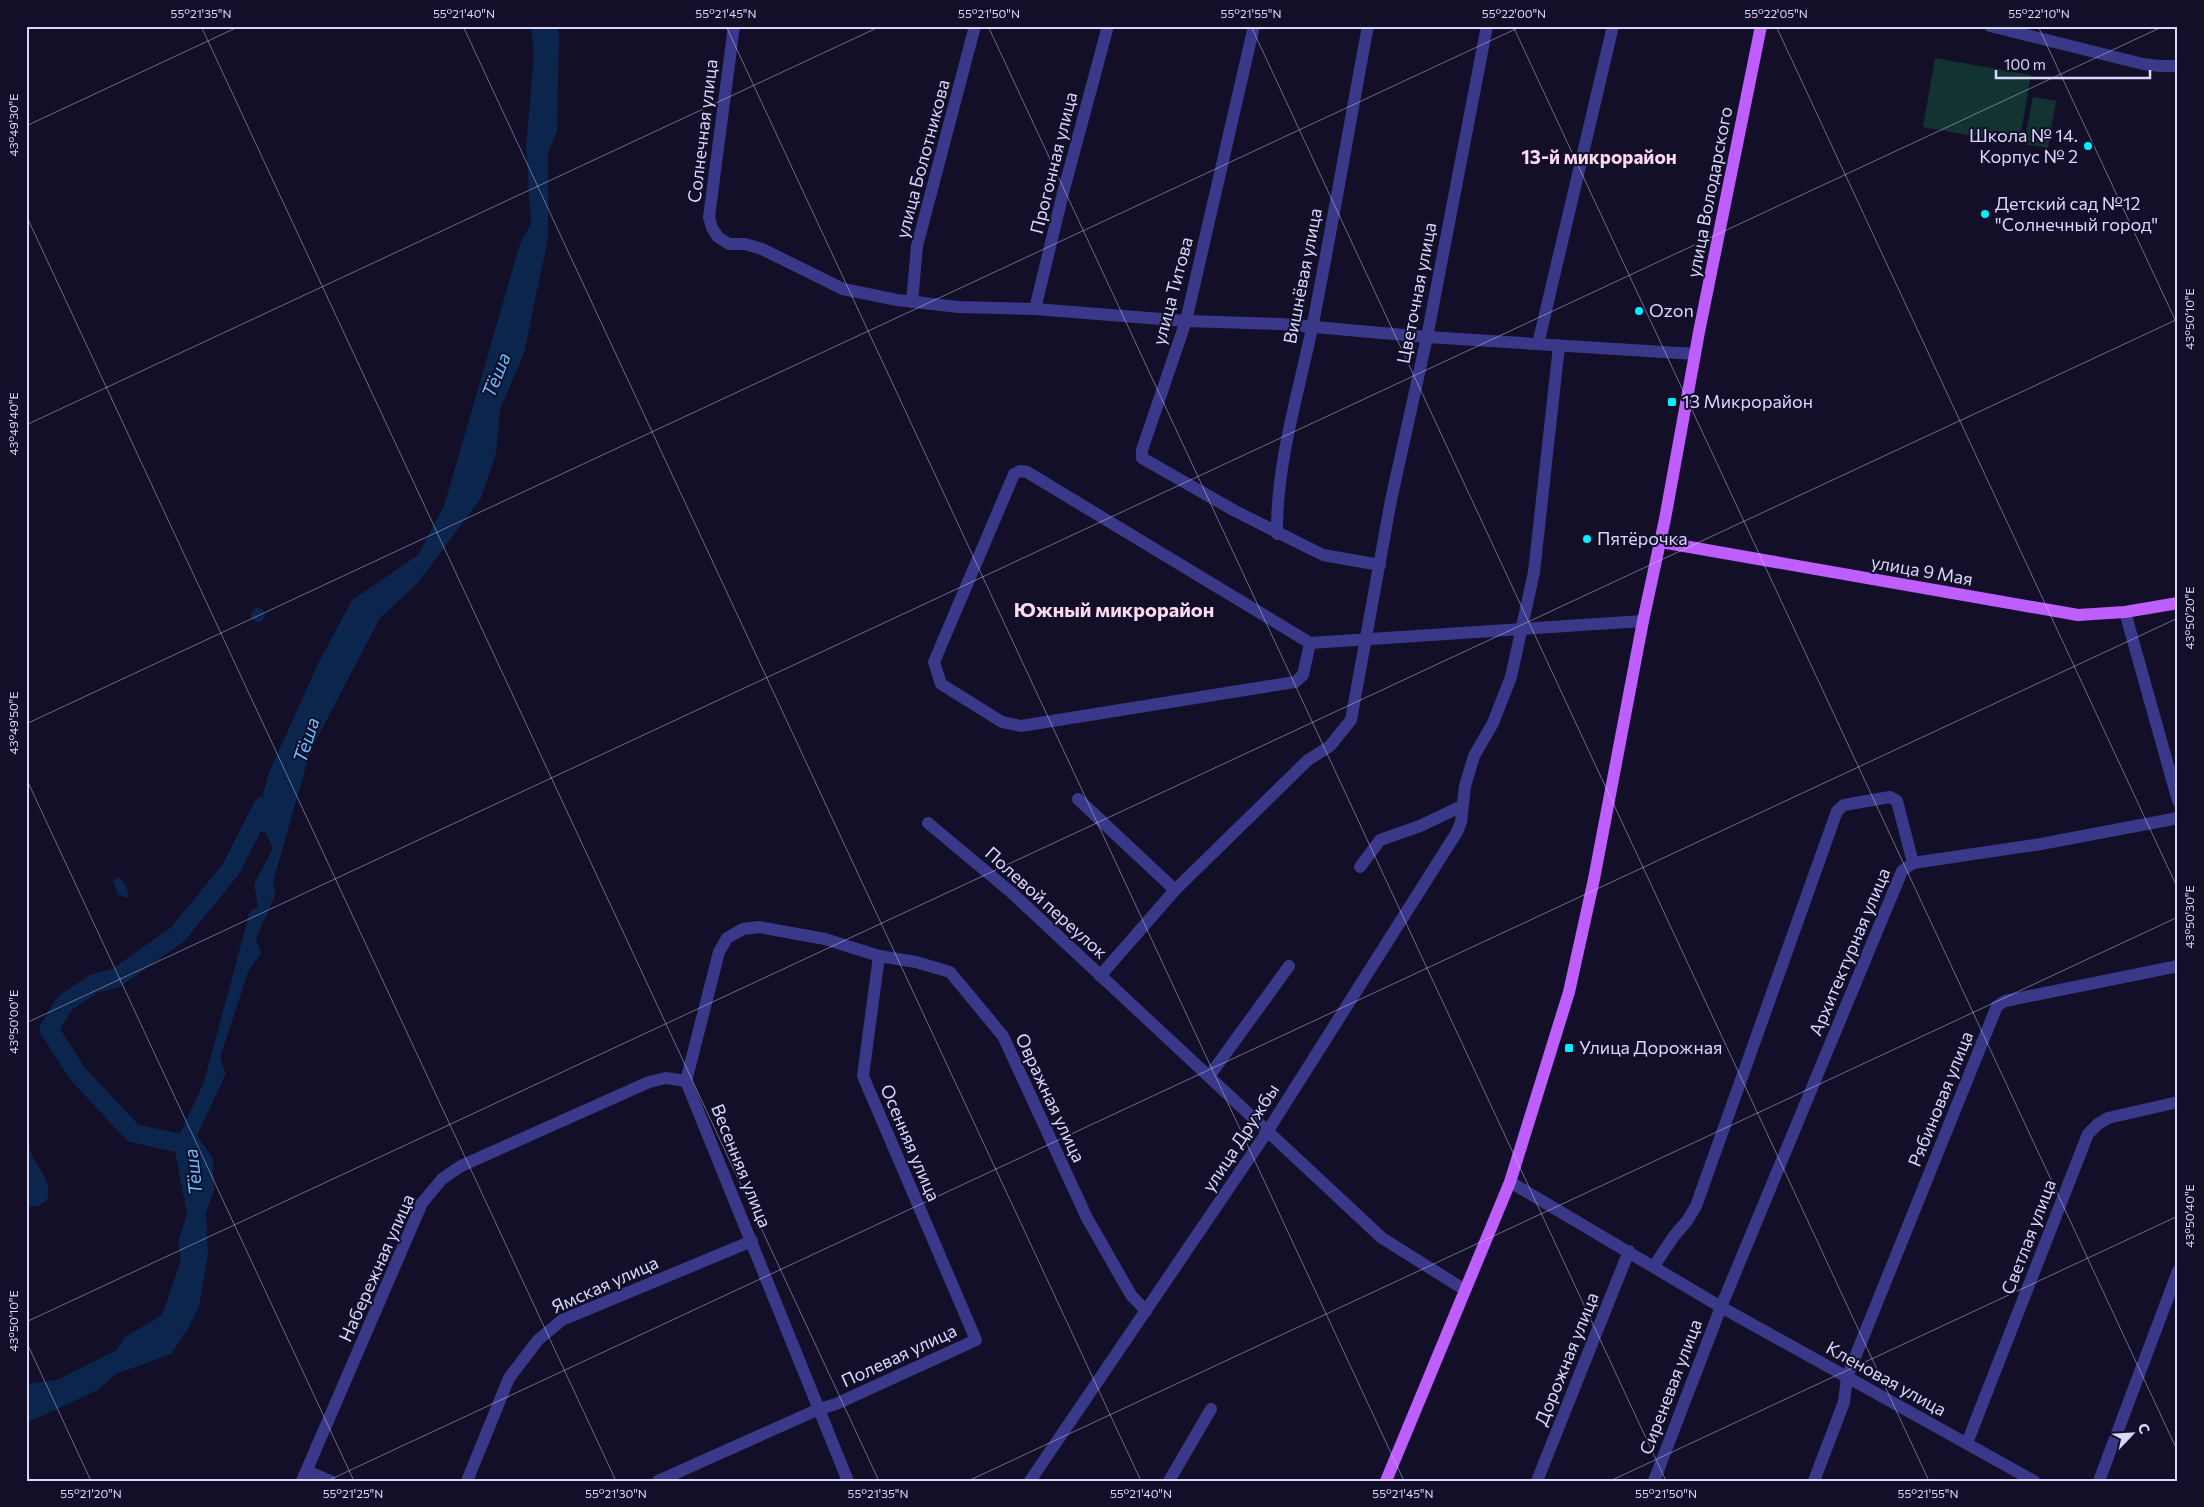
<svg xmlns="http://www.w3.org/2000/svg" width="2204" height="1507" font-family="Commissioner,sans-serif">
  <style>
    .green { fill: #123331 }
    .water { fill: #0b254c }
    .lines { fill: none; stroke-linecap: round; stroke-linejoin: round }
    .river { stroke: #0b254c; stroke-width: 19 }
    .minor { stroke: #3a3989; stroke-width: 12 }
    .major { stroke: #be5eff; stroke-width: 12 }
    .ticks { fill: none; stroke: #dad7ff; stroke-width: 1; stroke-opacity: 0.45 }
    .poi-dot { fill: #03eeff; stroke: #130f29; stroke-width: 2 }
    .labels { text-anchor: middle; stroke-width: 4; stroke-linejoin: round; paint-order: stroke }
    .street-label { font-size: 18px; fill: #dad7ff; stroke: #130f29 }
    .poi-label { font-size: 18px; fill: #dad7ff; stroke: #130f29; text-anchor: start }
    .neighbourhood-label { font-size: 19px; font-weight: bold; fill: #ffd9f2; stroke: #130f29 }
    .water-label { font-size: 19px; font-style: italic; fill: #65bdff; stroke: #130f29 }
    .quarter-label { font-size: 20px; font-weight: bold; fill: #ffd9f2; stroke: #130f29 }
    .neatline { fill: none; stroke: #dad7ff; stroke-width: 2 }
    .ticks-label { font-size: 12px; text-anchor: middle; fill: #dad7ff }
  </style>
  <rect width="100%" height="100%" fill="#130f29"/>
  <g class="green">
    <polygon points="1935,58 2031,75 2019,144 1923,127"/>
    <polygon points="2033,97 2056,101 2048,148 2024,144"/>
  </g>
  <g class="water">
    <polygon points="531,26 556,26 559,35 557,131 548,153 548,238 524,353 500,410 496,454 481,498 417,584 380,618 310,752 273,882 276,893 256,939 261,953 248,972 220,1058 226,1074 197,1135 213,1159 214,1190 206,1213 208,1255 199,1306 189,1327 171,1354 116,1374 98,1390 29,1422 26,1425 26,1388 28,1384 57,1380 117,1350 125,1337 162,1315 181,1260 178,1242 187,1214 174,1146 204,1082 250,911 258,907 254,884 273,848 265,832 246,827 257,817 269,772 319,662 352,600 418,555 444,506 520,244 531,224 526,146 534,56"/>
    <circle cx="258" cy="615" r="7"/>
    <path d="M117,877C124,879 127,889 129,896L127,898L118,895L113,881Z"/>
    <path d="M26,1143L29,1144C30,1163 55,1179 47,1200L38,1206L26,1207Z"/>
  </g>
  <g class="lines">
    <polyline class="river" points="187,1145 133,1133 77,1073 49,1029 65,1003 93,984 116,978 178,934 231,869 263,806"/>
    <g class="minor">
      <polyline points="734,26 709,217 712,228 718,237 729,244 745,244 762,249 843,289 897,300 958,307 1035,309 1186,321 1281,324 1427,337 1695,354"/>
      <polyline points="1254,26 1186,321 1142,450 1142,458 1235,511 1323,555 1380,565"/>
      <polyline points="1990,26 2143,64 2160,66 2178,66"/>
      <polyline points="912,302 917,246 975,26"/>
      <polyline points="1035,309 1063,193 1108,26"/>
      <polyline points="1538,344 1613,26"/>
      <path d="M1277,534C1276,465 1298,395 1312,328C1332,228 1349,127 1368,26"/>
      <polyline points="2125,612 2178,801"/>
      <polyline points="1310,643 1027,472 1020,471 1014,474 934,662 941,684 1002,722 1021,726 1295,682 1303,675 1310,643 1643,621"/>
      <polyline points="1078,799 1175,890"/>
      <polyline points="928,823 1012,893 1382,1238 1465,1290"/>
      <polyline points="1360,867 1380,840 1420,826 1462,806"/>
      <polyline points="1100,976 1175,890 1308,760 1330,746 1351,720 1391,500 1427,337 1487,26"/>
      <polyline points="1210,1075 1289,966"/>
      <polyline points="1510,1182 1721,1307 2034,1481"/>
      <polyline points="1654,1266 1674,1236 1687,1221 1696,1206 1837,811 1844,805 1890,797 1897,801 1913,863"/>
      <polyline points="1967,1443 2088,1134 2098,1124 2108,1118 2178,1102"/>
      <polyline points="307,1471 330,1481"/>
      <polyline points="302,1481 422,1203 442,1179 461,1166 649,1082 666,1078 686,1081"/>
      <polyline points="467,1481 509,1378 538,1340 562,1320 752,1241"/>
      <polyline points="658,1481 819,1409 836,1404 976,1340 863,1076 879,956"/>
      <polyline points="848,1481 686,1081 719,952 727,938 743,929 759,927 825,939 879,956 916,962 950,972 1003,1036 1087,1218 1131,1295 1146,1311"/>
      <polyline points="1030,1481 1267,1132 1457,832 1461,822 1465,786 1474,756 1493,723 1511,677 1534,572 1559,346"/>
      <polyline points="1169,1481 1211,1409"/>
      <polyline points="1537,1481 1629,1251"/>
      <polyline points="1654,1481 1721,1307 1902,871 1913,863 2041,844 2178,818"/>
      <polyline points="1814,1481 1844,1402 1847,1377 1997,1006 2005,1001 2178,966"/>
      <polyline points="2099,1481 2178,1271"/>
    </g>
    <g class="major">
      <polyline points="1661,542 2078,615 2125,612 2178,603"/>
      <polyline points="1386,1481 1510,1182 1569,992 1594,879 1643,621 1665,519 1699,332 1761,26"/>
    </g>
  </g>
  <path class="ticks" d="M201,26L879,1481M463,26L1141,1481M726,26L1404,1481M988,26L1666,1481M1251,26L1929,1481M1513,26L2178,1452M1776,26L2178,889M2038,26L2178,326M26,126L240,26M26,215L616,1481M26,425L881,26M26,724L1522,26M26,778L354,1481M26,1023L2164,26M26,1322L2178,319M26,1341L91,1481M327,1481L2178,618M968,1481L2178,917M1610,1481L2178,1216"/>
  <g class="poi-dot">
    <circle cx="2088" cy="146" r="5"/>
    <circle cx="1985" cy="214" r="5"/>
    <circle cx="1639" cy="311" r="5"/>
    <rect x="1667" y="397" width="10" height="10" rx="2.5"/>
    <circle cx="1587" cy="539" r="5"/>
    <rect x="1564" y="1043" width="10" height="10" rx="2.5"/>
  </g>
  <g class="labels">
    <g class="street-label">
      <text transform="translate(703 131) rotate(-83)" y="6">Солнечная улица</text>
      <text transform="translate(923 159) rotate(-75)" y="6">улица Болотникова</text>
      <text transform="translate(1054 163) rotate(-76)" y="6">Прогонная улица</text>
      <text transform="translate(1710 192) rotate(-79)" y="6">улица Володарского</text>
      <text transform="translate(1303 276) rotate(-79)" y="6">Вишнёвая улица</text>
      <text transform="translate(1173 291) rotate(-75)" y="6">улица Титова</text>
      <text transform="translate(1417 293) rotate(-79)" y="6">Цветочная улица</text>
      <text transform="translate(1922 571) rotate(10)" y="6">улица 9 Мая</text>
      <text transform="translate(1046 903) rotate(42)" y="6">Полевой переулок</text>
      <text transform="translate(1850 952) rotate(-67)" y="6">Архитектурная улица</text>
      <text transform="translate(1050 1098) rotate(65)" y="6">Овражная улица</text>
      <text transform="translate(1941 1099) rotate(-68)" y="6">Рябиновая улица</text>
      <text transform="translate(1241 1138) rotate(-57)" y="6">улица Дружбы</text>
      <text transform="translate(910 1143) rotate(67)" y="6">Осенняя улица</text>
      <text transform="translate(741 1166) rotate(68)" y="6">Весенняя улица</text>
      <text transform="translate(2029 1237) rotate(-69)" y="6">Светлая улица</text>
      <text transform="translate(377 1268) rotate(-66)" y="6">Набережная улица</text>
      <text transform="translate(605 1285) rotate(-24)" y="6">Ямская улица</text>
      <text transform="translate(899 1356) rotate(-25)" y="6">Полевая улица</text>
      <text transform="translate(1567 1359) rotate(-68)" y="6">Дорожная улица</text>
      <text transform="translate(1886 1379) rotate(29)" y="6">Кленовая улица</text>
      <text transform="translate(1671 1387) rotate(-69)" y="6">Сиреневая улица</text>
    </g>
    <g class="poi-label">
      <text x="2078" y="142" text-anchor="end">Школа № 14.<tspan x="2078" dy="21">Корпус № 2</tspan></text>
      <text x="1995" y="210">Детский сад №12<tspan x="1995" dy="21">"Солнечный город"</tspan></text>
      <text x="1649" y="317">Ozon</text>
      <text x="1682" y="408">13 Микрорайон</text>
      <text x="1597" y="545">Пятёрочка</text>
      <text x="1579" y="1054">Улица Дорожная</text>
    </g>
    <g class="neighbourhood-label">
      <text x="1599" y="164">13-й микрорайон</text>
    </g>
    <g class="water-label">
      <text transform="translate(496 375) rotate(-68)" y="7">Тёша</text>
      <text transform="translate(306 740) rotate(-72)" y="7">Тёша</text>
      <text transform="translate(193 1172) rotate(-97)" y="7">Тёша</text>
    </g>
    <g class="quarter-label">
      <text x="1114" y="617">Южный микрорайон</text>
    </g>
  </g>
  <rect width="2204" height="1507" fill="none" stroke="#130f29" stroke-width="55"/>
  <g transform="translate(2132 1434) rotate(65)" stroke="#130f29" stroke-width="4" paint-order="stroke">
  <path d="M0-4L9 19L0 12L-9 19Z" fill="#dad7ff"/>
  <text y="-8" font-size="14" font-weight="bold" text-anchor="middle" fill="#dad7ff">С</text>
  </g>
  <path d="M1996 70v8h154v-8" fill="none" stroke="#dad7ff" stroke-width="2.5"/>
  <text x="2004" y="70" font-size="15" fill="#dad7ff" stroke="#130f29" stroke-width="4" paint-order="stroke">100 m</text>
  <rect x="28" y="28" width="2148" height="1452" class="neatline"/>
  <g class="ticks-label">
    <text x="201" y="18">55°21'35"N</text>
    <text x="464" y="18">55°21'40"N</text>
    <text x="726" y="18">55°21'45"N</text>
    <text x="989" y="18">55°21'50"N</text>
    <text x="1251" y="18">55°21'55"N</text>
    <text x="1514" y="18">55°22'00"N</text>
    <text x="1776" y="18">55°22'05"N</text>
    <text x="2039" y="18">55°22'10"N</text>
    <text transform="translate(14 125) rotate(-90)" y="4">43°49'30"E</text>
    <text transform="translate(2190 319) rotate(-90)" y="4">43°50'10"E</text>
    <text transform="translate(14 424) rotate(-90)" y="4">43°49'40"E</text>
    <text transform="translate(2190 618) rotate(-90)" y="4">43°50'20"E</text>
    <text transform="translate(14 723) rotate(-90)" y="4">43°49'50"E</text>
    <text transform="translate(2190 917) rotate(-90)" y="4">43°50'30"E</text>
    <text transform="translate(14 1022) rotate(-90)" y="4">43°50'00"E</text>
    <text transform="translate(2190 1216) rotate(-90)" y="4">43°50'40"E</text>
    <text transform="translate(14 1321) rotate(-90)" y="4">43°50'10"E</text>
    <text x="91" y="1498">55°21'20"N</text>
    <text x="353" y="1498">55°21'25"N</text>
    <text x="616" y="1498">55°21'30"N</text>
    <text x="878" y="1498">55°21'35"N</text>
    <text x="1141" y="1498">55°21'40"N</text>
    <text x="1403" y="1498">55°21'45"N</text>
    <text x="1666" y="1498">55°21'50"N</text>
    <text x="1928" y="1498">55°21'55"N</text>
  </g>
</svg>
